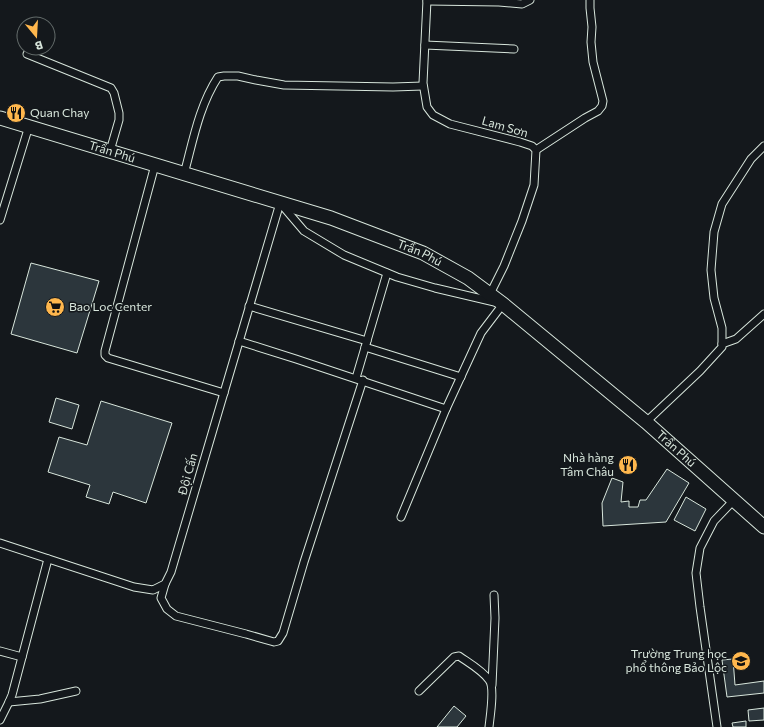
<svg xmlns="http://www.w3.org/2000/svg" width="764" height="727" font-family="Commissioner,sans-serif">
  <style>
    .building { fill: #2c363c; stroke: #d8e6dc }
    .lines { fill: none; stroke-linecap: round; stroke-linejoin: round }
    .street-casing { stroke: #d8e6dc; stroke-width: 9 }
    .highway-casing { stroke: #d8e6dc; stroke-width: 15 }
    .street { stroke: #14181c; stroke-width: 7 }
    .highway { stroke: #14181c; stroke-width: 13 }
    .labels { text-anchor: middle; stroke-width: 3; stroke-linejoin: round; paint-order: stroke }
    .poi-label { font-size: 12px; fill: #d8e6dc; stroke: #14181c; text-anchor: start }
    .street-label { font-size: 12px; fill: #d8e6dc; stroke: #14181c }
  </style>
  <rect width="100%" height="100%" fill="#14181c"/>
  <g class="building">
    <polygon points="31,263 99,281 77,353 11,334"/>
    <polygon points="56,398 79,405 72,429 49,422"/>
    <polygon points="101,401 172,423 146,503 113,492 109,504 86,497 90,485 48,472 59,437 87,445"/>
    <polygon points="667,469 689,483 666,522 603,526 602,503 612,478 623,482 621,502 629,501 629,507 638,507 640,500 646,500"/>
    <polygon points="686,497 706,509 695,531 674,520"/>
    <polygon points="733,659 735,685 764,681 764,693 727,697 722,660"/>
    <polygon points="454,706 466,716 457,727 437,727"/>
    <polygon points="764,708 764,720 749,721 748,710"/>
    <polygon points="746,721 746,727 733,727 732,723"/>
  </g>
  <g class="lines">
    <defs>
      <g id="street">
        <polyline points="427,0 423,83 427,107 433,115 450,124 520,142 532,146 536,150 534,185 522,221 504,266 490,294"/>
        <polyline points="427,1 499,2 522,4 530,0"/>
        <polyline points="425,45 514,49"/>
        <polyline points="27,54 111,88 114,93 119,113 119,120 110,151"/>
        <polyline points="536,150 585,118 598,111 602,106 603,101 593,62 591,42 592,27 590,8 590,0"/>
        <polyline points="155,165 105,351 105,355 108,358 224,393"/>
        <path d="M184,174C193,141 199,106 218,77L224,76H238L256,80L284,85L393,87L423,86"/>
        <polyline points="281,204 304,231 344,255 397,277 435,288 503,304 481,333 446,409 401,517"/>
        <polyline points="0,220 29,126"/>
        <polyline points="249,306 367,341"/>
        <polyline points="239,341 296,359 446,409"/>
        <polyline points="722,344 736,339 764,314"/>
        <polyline points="365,347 461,377"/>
        <polyline points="356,378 387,273"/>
        <polyline points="646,422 700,371 722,347 722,328 714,298 711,270 714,232 722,204 751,159 764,146"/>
        <polyline points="0,543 134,587 153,590 165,584 171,572 280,203"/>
        <polyline points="165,584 161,598 167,609 176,616 246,634 274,642 278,641 283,633 304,562 363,380"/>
        <polyline points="0,651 22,657"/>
        <polyline points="492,685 495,618 494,595"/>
        <path d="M419,691L454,657L459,656C469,663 482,670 489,680C495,687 490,717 489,727"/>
        <polyline points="9,702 40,699 76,691"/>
        <polyline points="0,720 9,702 12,695 48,559"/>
        <polyline points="717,727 700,607 696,573 700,548 714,521 734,500"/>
      </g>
      <g id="highway">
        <path id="s1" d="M0,118L331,218L423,253L468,278L503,304L646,422L764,527"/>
      </g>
    </defs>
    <use href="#street" class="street-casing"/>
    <use href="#highway" class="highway-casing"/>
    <use href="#street" class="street"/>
    <use href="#highway" class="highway"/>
  </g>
  <defs>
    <symbol id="restaurant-disc" viewBox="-11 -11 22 22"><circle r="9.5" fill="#ffb74d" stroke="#14181c"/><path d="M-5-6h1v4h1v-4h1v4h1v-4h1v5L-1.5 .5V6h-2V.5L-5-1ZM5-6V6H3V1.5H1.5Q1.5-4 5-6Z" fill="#111"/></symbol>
    <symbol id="supermarket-disc" viewBox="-11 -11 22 22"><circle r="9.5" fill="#ffb74d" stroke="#14181c"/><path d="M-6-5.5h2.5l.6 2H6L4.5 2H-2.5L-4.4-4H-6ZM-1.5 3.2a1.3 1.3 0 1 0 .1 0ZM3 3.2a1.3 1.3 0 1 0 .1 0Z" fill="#111"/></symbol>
    <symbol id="school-disc" viewBox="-11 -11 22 22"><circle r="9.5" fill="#ffb74d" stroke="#14181c"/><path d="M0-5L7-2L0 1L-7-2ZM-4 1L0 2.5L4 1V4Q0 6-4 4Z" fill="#111"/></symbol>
  </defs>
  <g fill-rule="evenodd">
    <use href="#restaurant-disc" x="5" y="102" width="22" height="22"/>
    <use href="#supermarket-disc" x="44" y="296" width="22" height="22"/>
    <use href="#restaurant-disc" x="617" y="454" width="22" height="22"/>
    <use href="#school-disc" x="730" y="650" width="22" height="22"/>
  </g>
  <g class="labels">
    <g class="poi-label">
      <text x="30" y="117">Quan Chay</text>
      <text x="69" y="311">Bao Loc Center</text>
      <text x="614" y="462" text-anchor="end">Nhà hàng<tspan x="614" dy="14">Tâm Châu</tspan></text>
      <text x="727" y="658" text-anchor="end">Trường Trung học<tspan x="727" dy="14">phổ thông Bảo Lộc</tspan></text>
    </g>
    <g class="street-label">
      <text transform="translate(505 127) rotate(16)" y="4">Lam Sơn</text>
      <text dy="4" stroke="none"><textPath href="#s1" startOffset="117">Trần Phú</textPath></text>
      <text dy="4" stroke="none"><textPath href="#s1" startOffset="441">Trần Phú</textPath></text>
      <text dy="4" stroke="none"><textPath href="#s1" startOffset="765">Trần Phú</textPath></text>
      <text transform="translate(188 474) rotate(-74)" y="4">Đội Cấn</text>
    </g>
  </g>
  <g transform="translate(36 36) rotate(162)"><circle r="19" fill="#14181c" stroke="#626a69"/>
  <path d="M0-3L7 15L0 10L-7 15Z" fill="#ffb74d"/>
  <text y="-6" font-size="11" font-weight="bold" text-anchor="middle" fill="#d8e6dc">B</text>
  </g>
</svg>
